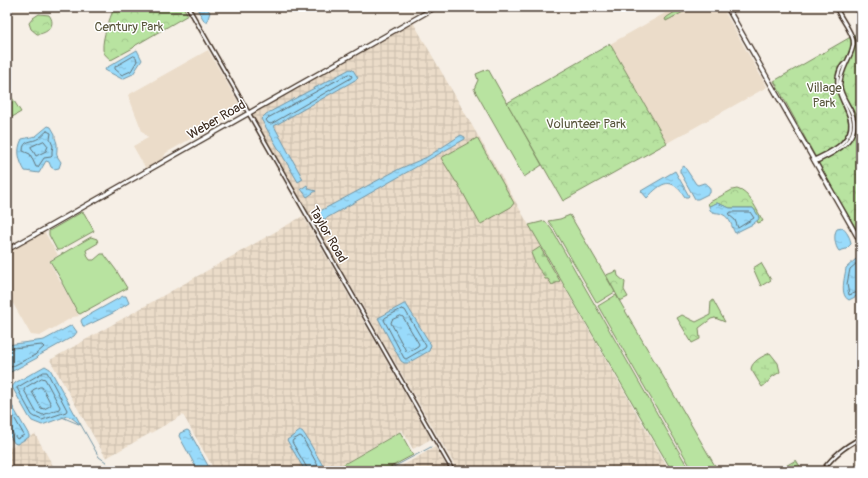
<svg xmlns="http://www.w3.org/2000/svg" width="868" height="478" font-family="Pangolin,sans-serif">
  <style>
    .built { fill: #ebdcc9 }
    .industrial { fill: url(#industrial-grid) }
    .grass { fill: #b8e3a0; stroke: #7a865f }
    .forest { fill: url(#forest-firs); stroke: #7a865f }
    .wetland { fill: url(#wetland-marsh); stroke: #7a865f }
    .park { fill: url(#park-crowns); stroke: #7a865f }
    .water { fill: url(#water-ripples); stroke: #7394a3 }
    .lines { fill: none; stroke-linecap: round; stroke-linejoin: round }
    .shore { stroke: #617176; stroke-width: 1 }
    .stream { stroke: #7394a3; stroke-width: 1 }
    .minor-casing { stroke: #3b2a1e; stroke-width: 5.5 }
    .major-casing { stroke: #3b2a1e; stroke-width: 6 }
    .minor { stroke: #fff; stroke-width: 2.5 }
    .major { stroke: #fff; stroke-width: 3.5 }
    .labels { text-anchor: middle; stroke-width: 3; stroke-linejoin: round; paint-order: stroke }
    .park-label { font-size: 13px; fill: #5a583e; stroke: #fff }
    .street-label { font-size: 13px; fill: #3b2a1e; stroke: #fff }
  </style>
  <defs>
    <pattern id="industrial-grid" width="8" height="8" patternUnits="userSpaceOnUse"><rect width="8" height="8" fill="#ebdcc9"/><path d="M0 4h8M4 0v8" fill="none" stroke="#cabdac"/></pattern>
    <pattern id="forest-firs" width="22" height="20" patternUnits="userSpaceOnUse"><rect width="22" height="20" fill="#b8e3a0"/><path d="M5 1l3.5 6h-7zM16 11l3.5 6h-7z" fill="#9fc389"/></pattern>
    <pattern id="wetland-marsh" width="20" height="14" patternUnits="userSpaceOnUse"><rect width="20" height="14" fill="#b8e3a0"/><path d="M1 5h8M5 5V1M11 12h8M15 12V8" fill="none" stroke="#9fc389"/></pattern>
    <pattern id="park-crowns" width="20" height="18" patternUnits="userSpaceOnUse"><rect width="20" height="18" fill="#b8e3a0"/><path d="M2 6a3 3 0 1 1 6 0M12 15a3 3 0 1 1 6 0" fill="none" stroke="#9fc389"/></pattern>
    <pattern id="water-ripples" width="26" height="14" patternUnits="userSpaceOnUse"><rect width="26" height="14" fill="#99dbfb"/><path d="M2 4q2-2 4 0t4 0M15 11q2-2 4 0t4 0" fill="none" stroke="#85bcd7"/></pattern>
  </defs>
  <rect width="100%" height="100%" fill="#f6efe6"/>
  <filter id="ink" filterUnits="userSpaceOnUse"><feTurbulence type="fractalNoise" baseFrequency=".025" numOctaves="2"/><feDisplacementMap in="SourceGraphic" scale="8" xChannelSelector="R" yChannelSelector="G"/><feConvolveMatrix kernelMatrix="1 2 1 2 8 2 1 2 1" color-interpolation-filters="sRGB"/></filter>
  <g filter="url(#ink)">
    <g class="built">
      <polygon points="676,7 722,7 767,87 667,143 610,44"/>
      <polygon points="208,50 242,109 166,153 162,160 146,169 133,146 148,138 142,131 128,95"/>
      <polygon points="44,231 58,255 49,261 79,316 73,317 40,336 31,335 7,293 7,253"/>
    </g>
    <g class="industrial">
      <polygon points="413,22 595,341 670,471 458,471 251,113"/>
      <polygon points="303,216 431,439 413,449 402,430 331,471 215,471 183,415 106,458 50,360"/>
      <polygon points="35,434 56,471 7,471 7,445 9,448"/>
      <polygon points="435,447 449,471 393,471"/>
    </g>
    <g class="grass">
      <polygon points="488,69 542,165 524,177 474,89 478,80 476,74"/>
      <polygon points="477,138 514,203 511,207 481,224 480,224 457,182 456,182 441,158"/>
      <polygon points="82,212 84,213 94,231 60,250 57,250 49,235 49,231"/>
      <polygon points="570,215 615,292 597,303 553,227 548,221 560,219"/>
      <polygon points="545,221 552,230 690,471 672,471 529,225"/>
      <polygon points="91,237 97,239 98,243 86,250 88,257 90,260 94,260 101,254 104,254 116,270 127,288 80,314 78,313 62,283 62,281 50,261"/>
      <polygon points="616,295 718,471 693,471 598,306"/>
      <polygon points="400,432 413,455 383,471 332,471"/>
    </g>
    <path class="forest" d="M540,247L560,281L552,285L548,279H545C543,273 541,272 538,268C535,263 533,258 531,253Z"/>
    <g class="wetland">
      <polygon points="683,7 693,7 666,21 665,19 667,17"/>
      <path d="M770,353L778,363L780,372L772,377L766,384L762,387L751,369C752,361 763,356 770,353Z"/>
    </g>
    <g class="park">
      <path d="M114,7H183L188,15L136,45L133,48L111,60C108,57 104,55 103,50C102,36 110,20 114,7Z"/>
      <path d="M39,14L49,15C57,25 47,34 37,34L31,29L29,23L33,18Z"/>
      <polygon points="861,31 861,237 833,189 774,81"/>
      <polygon points="610,44 667,143 563,201 507,103"/>
      <polygon points="9,93 21,112 7,120 7,94"/>
      <path d="M737,189C750,192 757,211 763,221L758,223L757,221L759,217L753,208H730L717,203L709,206L708,203L732,190Z"/>
      <polygon points="761,263 771,280 761,286 753,268"/>
      <polygon points="617,271 618,276 625,282 624,290 628,297 620,301 606,275"/>
      <polygon points="713,300 725,322 715,318 711,319 699,328 700,339 692,343 677,318 682,315 696,322 710,315 711,301"/>
      <polygon points="796,460 803,471 777,471"/>
    </g>
    <g class="water">
      <polygon points="196,7 206,7 210,12 207,22 205,22"/>
      <polygon points="137,50 142,60 133,74 122,79 105,70 106,68"/>
      <polygon points="350,69 353,70 358,78 357,79 274,126 303,179 298,182 261,119 266,114"/>
      <path d="M48,126L51,127L55,134C54,139 58,142 57,147C57,156 55,153 61,162L59,168L54,169L51,167L49,162L46,161L39,173L25,171C19,161 16,150 22,139L36,136Z"/>
      <polygon points="461,135 465,137 465,139 325,219 320,218 318,212 322,210 399,169 427,157"/>
      <path d="M684,166L696,184L698,185L704,183C708,184 711,189 710,193L698,199H695L680,172V169Z"/>
      <path d="M675,171L689,196L688,197H685C671,176 662,182 647,198L641,191Z"/>
      <polygon points="307,185 309,189 316,191 307,197 301,189"/>
      <path d="M717,203L730,208H753L758,215L759,219L753,224L735,233C731,227 732,219 722,214C718,212 714,214 710,210L709,206Z"/>
      <path d="M842,228C846,230 851,239 851,244L846,249L839,251C835,247 833,234 837,229Z"/>
      <path d="M856,259L861,260V294L849,300C839,295 845,277 846,268Z"/>
      <polygon points="123,296 126,296 129,303 113,313 86,326 83,326 81,321 82,319"/>
      <polygon points="404,304 406,304 431,345 429,351 408,363 404,363 401,361 378,318"/>
      <polygon points="72,325 77,332 74,336 40,355 37,358 7,374 7,345 44,340"/>
      <polygon points="45,366 50,369 81,425 72,418 67,416 42,425 32,421 29,417 12,387 15,383"/>
      <polygon points="7,397 29,435 29,437 17,444 14,443 7,431"/>
      <polygon points="187,430 189,431 211,471 198,471 179,436 180,433"/>
      <polygon points="300,431 302,431 305,435 326,471 305,471 287,440"/>
    </g>
    <g class="lines">
      <g class="shore">
        <polygon points="134,56 136,57 137,61 131,71 122,75 115,69 115,67"/>
        <polygon points="349,74 352,76 351,78 271,124 268,123 266,120 268,118"/>
        <path d="M47,131L51,133L50,139L53,146L52,151V156L51,157L44,158L38,167H36L30,154L23,151C23,139 32,143 39,138C42,136 44,133 47,131Z"/>
        <polygon points="44,141 48,146 46,151 36,156 31,147"/>
        <polygon points="731,212 750,212 754,218 738,228 735,220 729,215"/>
        <polyline points="861,263 857,263 850,269 847,284 849,295 861,291"/>
        <polygon points="402,309 405,310 426,346 425,348 406,359 404,358 384,320 385,318"/>
        <polygon points="401,316 403,317 419,344 418,346 408,352 406,351 391,323 392,320"/>
        <path d="M7,348C19,348 30,346 42,345L44,347L35,355L7,369"/>
        <polygon points="44,372 47,372 67,410 66,412 42,420 35,417 32,415 17,388"/>
        <polygon points="42,378 45,379 60,407 59,409 43,415 36,412 24,390 25,388"/>
        <polygon points="40,387 42,387 51,404 50,406 44,409 41,408 32,392 33,390"/>
        <polyline points="7,405 24,435 17,439 11,431 7,430"/>
        <polyline points="308,471 307,468 292,442 293,440 300,436 302,437 321,471"/>
      </g>
      <g class="stream">
        <polyline points="62,417 81,425 99,457 106,462 109,471"/>
        <polyline points="386,471 431,447"/>
      </g>
      <defs>
        <g id="minor">
          <polyline points="188,7 453,471"/>
          <path d="M814,160C824,155 836,150 843,142C865,119 833,101 838,76C839,71 841,66 845,63"/>
          <path d="M815,162C835,153 864,139 851,111C847,103 841,95 840,86C839,69 856,52 853,40C850,28 840,18 836,7"/>
          <path d="M822,471C834,455 844,447 861,438"/>
        </g>
        <g id="major">
          <polyline points="727,7 861,243"/>
          <polyline points="34,235 436,7"/>
          <polyline points="7,250 34,235"/>
        </g>
      </defs>
      <use href="#minor" class="minor-casing"/>
      <use href="#major" class="major-casing"/>
      <use href="#minor" class="minor"/>
      <use href="#major" class="major"/>
    </g>
  </g>
  <g class="labels">
    <g class="park-label">
      <text x="129" y="31">Century Park</text>
      <text x="824" y="92">Village<tspan x="824" dy="15">Park</tspan></text>
      <text x="586" y="128">Volunteer Park</text>
    </g>
    <g class="street-label">
      <text transform="translate(216 119) rotate(-30)" y="5">Weber Road</text>
      <text transform="translate(329 234) rotate(60)" y="5">Taylor Road</text>
    </g>
  </g>
  <rect width="868" height="478" fill="none" stroke="#fff" stroke-width="24"/>
  <rect x="12" y="12" width="844" height="454" fill="none" stroke="#3b2a1e" stroke-width="1.5" filter="url(#ink)"/>
</svg>
